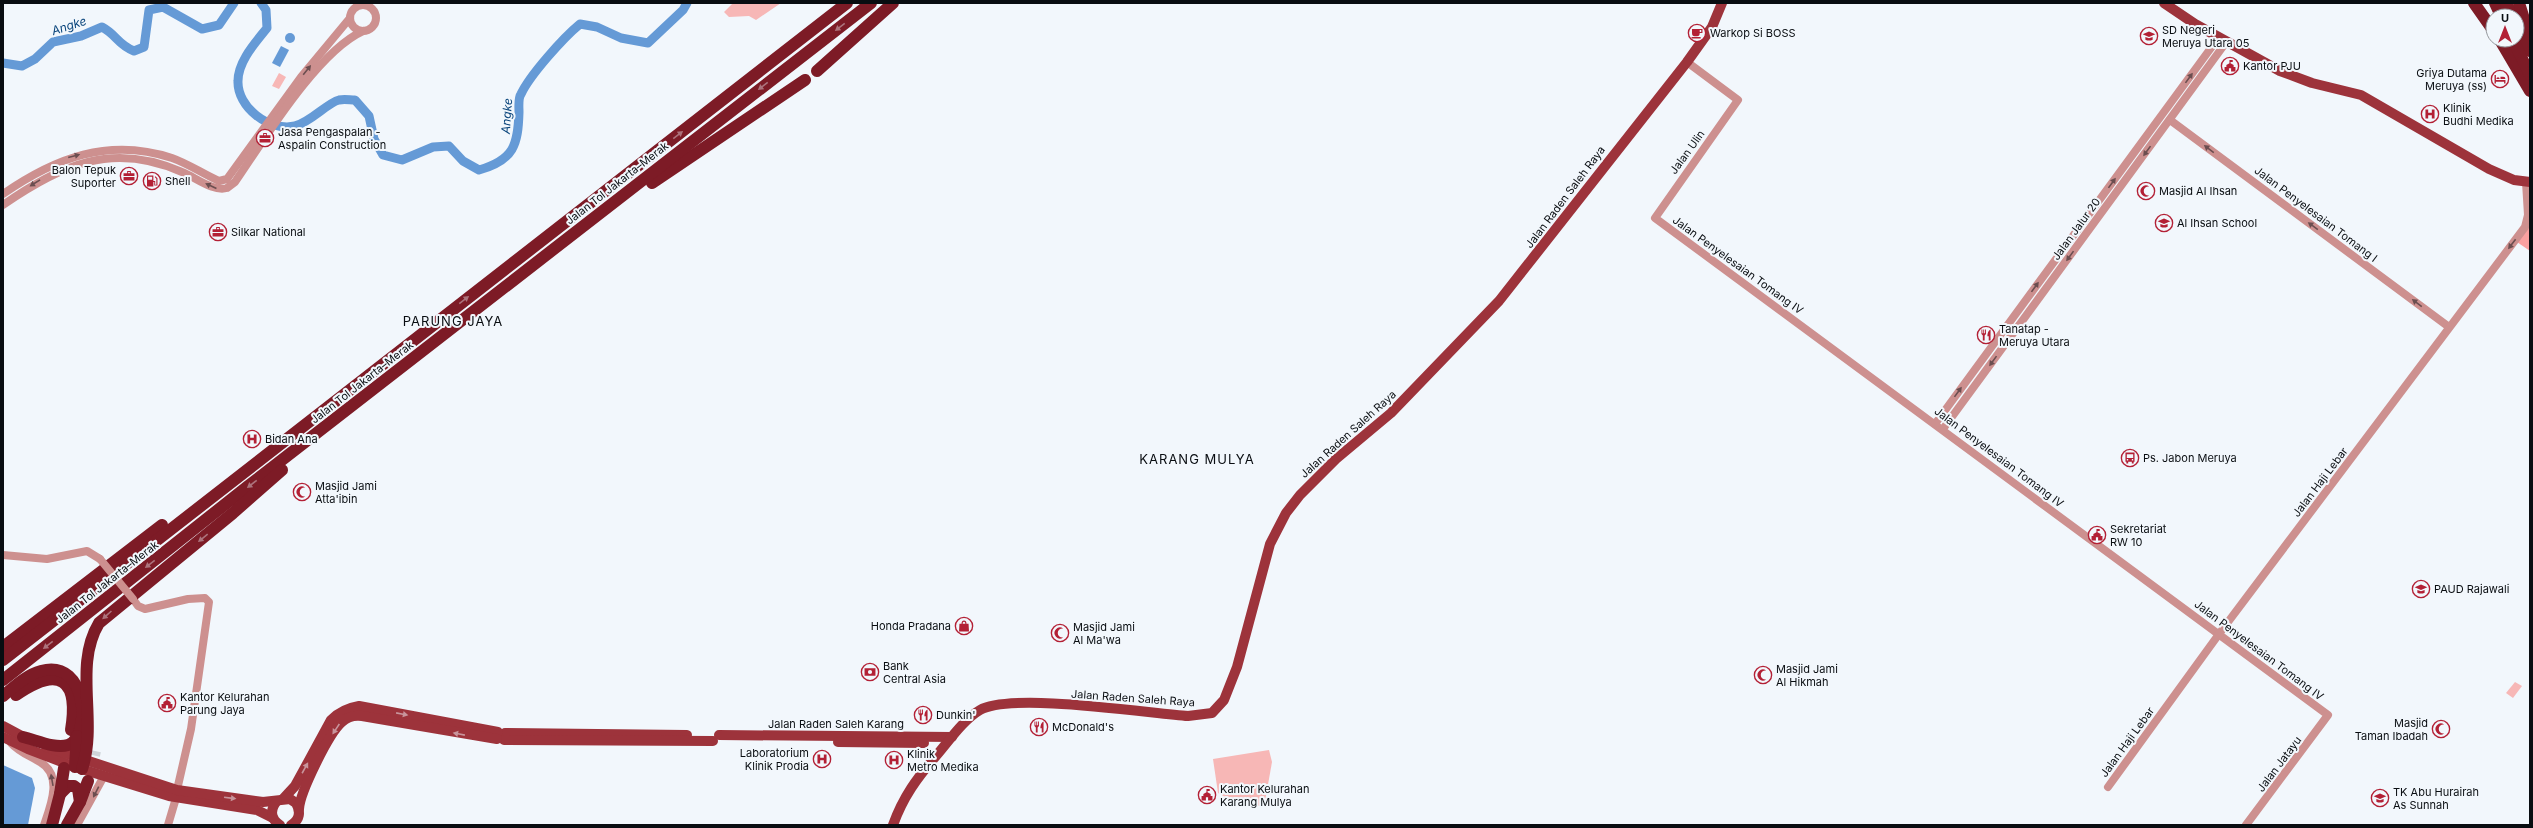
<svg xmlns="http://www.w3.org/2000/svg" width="2533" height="828" font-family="Inter,sans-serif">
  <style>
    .green { fill: #f7b7b6 }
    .forest { fill: #faa1a1 }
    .water { fill: #659ad6 }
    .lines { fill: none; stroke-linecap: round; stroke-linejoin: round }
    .river { stroke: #659ad6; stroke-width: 9 }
    .highway-tunnel { stroke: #cfd4d9; stroke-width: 12; stroke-dasharray: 12 6; stroke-linecap: butt }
    .minor { stroke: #cd908f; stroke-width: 8 }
    .major { stroke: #9d333b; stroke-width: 10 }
    .highway { stroke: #7d1b26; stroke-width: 12 }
    .minor-bridge { stroke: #cd908f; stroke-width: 8 }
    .oneway { fill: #ac737c }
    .oneway2 { fill: #6b4e50 }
    .oneway3 { fill: #c8959c }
    .labels { text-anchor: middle; stroke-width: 4; stroke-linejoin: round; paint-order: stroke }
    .poi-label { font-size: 11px; fill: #090d11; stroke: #f2f7fc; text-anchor: start }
    .street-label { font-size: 11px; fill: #090d11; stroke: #f2f7fc }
    .water-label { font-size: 12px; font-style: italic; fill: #09447b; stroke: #f2f7fc }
    .quarter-label { font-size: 13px; letter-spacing: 1px; fill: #090d11; stroke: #f2f7fc }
  </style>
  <rect width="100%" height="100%" fill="#f2f7fc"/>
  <g class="green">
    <polygon points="733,3 781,3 756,20 749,16 729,17 724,12"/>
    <polygon points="279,73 286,77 279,89 272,86"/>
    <polygon points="2515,682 2522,686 2513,698 2506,693"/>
    <polygon points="1269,750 1272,762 1264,807 1227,798 1218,793 1213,759"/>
  </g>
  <polygon class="forest" points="2530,217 2530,251 2517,242"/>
  <g class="water">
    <circle cx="290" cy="38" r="5"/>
    <polygon points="281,46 289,50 280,67 272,63"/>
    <polygon points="3,765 32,778 35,788 28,825 3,825"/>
  </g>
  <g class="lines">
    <g class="river">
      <path d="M261,3L266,10L267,28C256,42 238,61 238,81C237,107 269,132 295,126C311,122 327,103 339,100C344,99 350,100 355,100L369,116L374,139L383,155L402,160L433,147L449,146L463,161L479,170C514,160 518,145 519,112C519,107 518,98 521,94C530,75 563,38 580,24L597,27L621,38L648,43L683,10L687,3"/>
      <path d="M3,63L22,66L35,59L53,42L81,36L102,27C117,35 117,44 134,51L144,47L149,10L163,7L202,29L219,25L234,3"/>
    </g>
    <polyline class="highway-tunnel" points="90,773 95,751"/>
    <g class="minor">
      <circle cx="363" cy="18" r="13"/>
      <polyline points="1687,62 1738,100 1655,218 2328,715 2246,825"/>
      <polyline points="2170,120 2449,327"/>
      <path d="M3,194C55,158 109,137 172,158C189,164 203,174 219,181L227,179L301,77L350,18"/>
      <path d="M3,205C61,165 112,141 182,172C195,177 213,192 227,188L235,182C264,140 317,52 363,31"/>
      <polyline points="1935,424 2219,37"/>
      <polyline points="1943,429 2227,41"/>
      <polyline points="3,555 47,559 87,551 100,559"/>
      <polyline points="133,599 138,606 145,609 188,599 205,598 209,602 191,729 177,790"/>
      <path d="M11,743C19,752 30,756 40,762C63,775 51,805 44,825"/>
      <polyline points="2108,787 2219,634 2525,227 2528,215 2526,182"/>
      <polyline points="77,825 104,776"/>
      <polyline points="168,825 176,798"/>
    </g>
    <g class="major">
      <polyline points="2164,3 2195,24 2280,71 2312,83 2361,95 2489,169 2514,180 2530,182"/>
      <polyline points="3,726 29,740"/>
      <polyline points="505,733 687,735"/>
      <polyline points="719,735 952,737"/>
      <polyline points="3,737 28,749 75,767 169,796 257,810 273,818"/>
      <polyline points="504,740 713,741"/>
      <polyline points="838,742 924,743"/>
      <path d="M46,747L177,790L263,802L290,799L296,803C301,812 300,820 291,825"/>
      <path d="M283,799L295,786L331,720C339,712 347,708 359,706L498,732"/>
      <path d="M277,801C270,809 270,819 280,825"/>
      <path d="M299,809C300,792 329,733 342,722C348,716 354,715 362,716L497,739"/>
      <path d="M893,825C903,797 917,778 936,756C949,741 963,720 980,710C1011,692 1147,713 1188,716L1212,713L1224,700L1237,667L1270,544L1286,513L1300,495L1336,459L1391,413L1499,301L1687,62L1712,27L1722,3"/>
    </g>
    <g class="highway">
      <polyline points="2474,3 2493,30"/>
      <polyline points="2495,3 2501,16"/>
      <polyline points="2506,3 2513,16"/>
      <polyline points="2519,3 2530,38"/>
      <polyline points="2517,24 2530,51"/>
      <polyline points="2500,40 2530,91"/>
      <polyline points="2513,40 2530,75"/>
      <polyline points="817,71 893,3"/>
      <polyline points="652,183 805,80"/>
      <polyline points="3,647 162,525"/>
      <polyline points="3,660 847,3"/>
      <polyline points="3,680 247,487 871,3"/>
      <path d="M16,695C60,665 79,679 71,730"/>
      <path d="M3,696C14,687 26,675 41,671C89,658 91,738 68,745C55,749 36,740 23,737"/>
      <polyline points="75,767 77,736"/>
      <path d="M82,769C98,721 73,666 99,623L233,513L282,470"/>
      <polyline points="60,794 68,786 74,786 78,789 80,802"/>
      <polyline points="52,825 60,794 64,768"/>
      <polyline points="67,825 80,802 88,781"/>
    </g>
    <polyline class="minor-bridge" points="100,559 133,599"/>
  </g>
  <defs><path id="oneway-solid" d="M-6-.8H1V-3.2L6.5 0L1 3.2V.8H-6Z"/></defs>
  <g class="oneway">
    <use href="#oneway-solid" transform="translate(840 27) rotate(142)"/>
    <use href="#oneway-solid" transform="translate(763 86) rotate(142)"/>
    <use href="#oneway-solid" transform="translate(678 135) rotate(-38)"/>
    <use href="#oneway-solid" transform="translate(464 300) rotate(-38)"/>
    <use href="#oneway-solid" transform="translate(252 484) rotate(142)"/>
    <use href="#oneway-solid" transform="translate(203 538) rotate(141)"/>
    <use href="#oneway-solid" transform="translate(150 564) rotate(142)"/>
    <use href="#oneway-solid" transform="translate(107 615) rotate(138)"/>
    <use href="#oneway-solid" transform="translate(48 645) rotate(142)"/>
  </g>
  <g class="oneway2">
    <use href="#oneway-solid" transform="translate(307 70) rotate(-51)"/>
    <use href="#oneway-solid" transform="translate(2189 78) rotate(-54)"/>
    <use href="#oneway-solid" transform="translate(2209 149) rotate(-143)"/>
    <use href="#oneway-solid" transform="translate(2147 151) rotate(126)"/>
    <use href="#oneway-solid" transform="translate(74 156) rotate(-15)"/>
    <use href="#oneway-solid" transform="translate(35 183) rotate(148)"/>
    <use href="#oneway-solid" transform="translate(2112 183) rotate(-54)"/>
    <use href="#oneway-solid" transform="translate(211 186) rotate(-155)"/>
    <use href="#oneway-solid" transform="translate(2313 226) rotate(-144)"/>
    <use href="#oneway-solid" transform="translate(2512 244) rotate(127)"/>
    <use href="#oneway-solid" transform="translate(2070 256) rotate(126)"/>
    <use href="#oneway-solid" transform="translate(2035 287) rotate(-54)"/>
    <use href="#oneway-solid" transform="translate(2417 303) rotate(-143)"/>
    <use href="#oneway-solid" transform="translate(1993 361) rotate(126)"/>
    <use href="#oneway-solid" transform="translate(1958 392) rotate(-54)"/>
    <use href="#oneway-solid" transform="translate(52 780) rotate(-100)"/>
    <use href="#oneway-solid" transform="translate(96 792) rotate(117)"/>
  </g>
  <g class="oneway3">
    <use href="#oneway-solid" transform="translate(402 714) rotate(11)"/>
    <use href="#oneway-solid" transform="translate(336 729) rotate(124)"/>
    <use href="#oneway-solid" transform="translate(459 734) rotate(-169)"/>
    <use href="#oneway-solid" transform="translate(305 768) rotate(-61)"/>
    <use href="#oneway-solid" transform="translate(230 798) rotate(7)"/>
  </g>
  <defs>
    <symbol id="cafe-ring" viewBox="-11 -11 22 22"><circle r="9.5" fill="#f2f7fc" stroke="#b32035" stroke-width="1.5"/><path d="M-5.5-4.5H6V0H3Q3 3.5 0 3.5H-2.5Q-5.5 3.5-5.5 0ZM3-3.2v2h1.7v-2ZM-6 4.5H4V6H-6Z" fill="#b32035"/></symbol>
    <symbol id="school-ring" viewBox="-11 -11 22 22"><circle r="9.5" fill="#f2f7fc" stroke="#b32035" stroke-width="1.5"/><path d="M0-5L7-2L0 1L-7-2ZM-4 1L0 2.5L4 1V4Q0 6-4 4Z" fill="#b32035"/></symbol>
    <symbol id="civic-ring" viewBox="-11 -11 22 22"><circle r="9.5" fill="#f2f7fc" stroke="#b32035" stroke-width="1.5"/><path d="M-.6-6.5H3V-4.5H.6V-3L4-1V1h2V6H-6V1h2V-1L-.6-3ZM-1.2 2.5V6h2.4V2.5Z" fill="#b32035"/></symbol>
    <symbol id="hotel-ring" viewBox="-11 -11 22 22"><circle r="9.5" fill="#f2f7fc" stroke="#b32035" stroke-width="1.5"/><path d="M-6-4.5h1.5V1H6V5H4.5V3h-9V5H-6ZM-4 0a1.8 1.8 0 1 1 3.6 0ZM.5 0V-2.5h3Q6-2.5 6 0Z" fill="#b32035"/></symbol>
    <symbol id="hospital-ring" viewBox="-11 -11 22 22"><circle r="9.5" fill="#f2f7fc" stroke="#b32035" stroke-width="1.5"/><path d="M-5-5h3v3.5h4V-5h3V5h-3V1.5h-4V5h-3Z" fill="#b32035"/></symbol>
    <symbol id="office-ring" viewBox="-11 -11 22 22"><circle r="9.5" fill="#f2f7fc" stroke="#b32035" stroke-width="1.5"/><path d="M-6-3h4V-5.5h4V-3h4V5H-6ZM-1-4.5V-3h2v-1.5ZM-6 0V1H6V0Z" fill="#b32035"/></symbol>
    <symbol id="fuel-ring" viewBox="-11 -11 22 22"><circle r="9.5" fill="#f2f7fc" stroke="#b32035" stroke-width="1.5"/><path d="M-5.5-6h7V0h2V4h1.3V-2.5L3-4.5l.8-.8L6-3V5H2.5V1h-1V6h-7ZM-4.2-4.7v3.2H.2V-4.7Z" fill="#b32035"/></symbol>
    <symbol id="mosque-ring" viewBox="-11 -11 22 22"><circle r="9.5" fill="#f2f7fc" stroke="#b32035" stroke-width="1.5"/><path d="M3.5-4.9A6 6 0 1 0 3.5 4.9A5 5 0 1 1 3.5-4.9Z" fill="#b32035"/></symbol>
    <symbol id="restaurant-ring" viewBox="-11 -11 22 22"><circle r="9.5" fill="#f2f7fc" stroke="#b32035" stroke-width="1.5"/><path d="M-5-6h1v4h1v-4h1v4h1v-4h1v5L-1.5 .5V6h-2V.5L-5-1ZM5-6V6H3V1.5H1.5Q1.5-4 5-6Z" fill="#b32035"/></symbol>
    <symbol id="bus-ring" viewBox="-11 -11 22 22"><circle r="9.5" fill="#f2f7fc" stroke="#b32035" stroke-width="1.5"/><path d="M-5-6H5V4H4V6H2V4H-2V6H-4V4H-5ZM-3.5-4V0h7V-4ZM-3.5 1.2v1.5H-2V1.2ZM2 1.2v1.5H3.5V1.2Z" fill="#b32035"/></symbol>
    <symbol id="shop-ring" viewBox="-11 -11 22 22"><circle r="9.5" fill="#f2f7fc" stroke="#b32035" stroke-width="1.5"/><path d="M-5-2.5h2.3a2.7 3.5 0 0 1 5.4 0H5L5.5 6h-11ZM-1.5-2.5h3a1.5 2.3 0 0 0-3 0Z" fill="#b32035"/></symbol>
    <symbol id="bank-ring" viewBox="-11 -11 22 22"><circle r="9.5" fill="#f2f7fc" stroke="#b32035" stroke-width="1.5"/><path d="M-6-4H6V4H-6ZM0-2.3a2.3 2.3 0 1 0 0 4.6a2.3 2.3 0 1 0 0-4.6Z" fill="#b32035"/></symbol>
  </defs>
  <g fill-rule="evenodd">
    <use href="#cafe-ring" x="1687" y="23" width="20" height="20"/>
    <use href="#school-ring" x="2139" y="26" width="20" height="20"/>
    <use href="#civic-ring" x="2220" y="56" width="20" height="20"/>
    <use href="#hotel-ring" x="2490" y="69" width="20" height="20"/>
    <use href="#hospital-ring" x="2420" y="104" width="20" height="20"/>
    <use href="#office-ring" x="255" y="128" width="20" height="20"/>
    <use href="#office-ring" x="119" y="166" width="20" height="20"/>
    <use href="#fuel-ring" x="142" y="171" width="20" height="20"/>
    <use href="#mosque-ring" x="2136" y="181" width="20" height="20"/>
    <use href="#school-ring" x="2154" y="213" width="20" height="20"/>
    <use href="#office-ring" x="208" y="222" width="20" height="20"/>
    <use href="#restaurant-ring" x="1976" y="325" width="20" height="20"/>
    <use href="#hospital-ring" x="242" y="429" width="20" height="20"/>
    <use href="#bus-ring" x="2120" y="448" width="20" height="20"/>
    <use href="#mosque-ring" x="292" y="482" width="20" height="20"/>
    <use href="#civic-ring" x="2087" y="525" width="20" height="20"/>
    <use href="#school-ring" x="2411" y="579" width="20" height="20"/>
    <use href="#shop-ring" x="954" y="616" width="20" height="20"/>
    <use href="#mosque-ring" x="1050" y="623" width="20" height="20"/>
    <use href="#bank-ring" x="860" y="662" width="20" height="20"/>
    <use href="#mosque-ring" x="1753" y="665" width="20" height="20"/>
    <use href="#civic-ring" x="157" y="693" width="20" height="20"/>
    <use href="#restaurant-ring" x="913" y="705" width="20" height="20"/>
    <use href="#restaurant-ring" x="1029" y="717" width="20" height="20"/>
    <use href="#mosque-ring" x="2431" y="719" width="20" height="20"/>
    <use href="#hospital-ring" x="812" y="749" width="20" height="20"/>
    <use href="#hospital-ring" x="884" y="750" width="20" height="20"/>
    <use href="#civic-ring" x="1197" y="785" width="20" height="20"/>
    <use href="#school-ring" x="2370" y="788" width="20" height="20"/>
  </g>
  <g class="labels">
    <g class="poi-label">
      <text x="2162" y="34">SD Negeri<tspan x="2162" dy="13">Meruya Utara 05</tspan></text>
      <text x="1710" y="37">Warkop Si BOSS</text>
      <text x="2243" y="70">Kantor PJU</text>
      <text x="2487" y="77" text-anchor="end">Griya Dutama<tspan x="2487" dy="13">Meruya (ss)</tspan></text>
      <text x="2443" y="112">Klinik<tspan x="2443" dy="13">Budhi Medika</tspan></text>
      <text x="278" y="136">Jasa Pengaspalan -<tspan x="278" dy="13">Aspalin Construction</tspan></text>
      <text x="116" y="174" text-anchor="end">Balon Tepuk<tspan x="116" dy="13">Suporter</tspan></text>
      <text x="165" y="185">Shell</text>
      <text x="2159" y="195">Masjid Al Ihsan</text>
      <text x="2177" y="227">Al Ihsan School</text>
      <text x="231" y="236">Silkar National</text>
      <text x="1999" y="333">Tanatap -<tspan x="1999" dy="13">Meruya Utara</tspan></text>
      <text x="265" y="443">Bidan Ana</text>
      <text x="2143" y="462">Ps. Jabon Meruya</text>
      <text x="315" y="490">Masjid Jami<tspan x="315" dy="13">Atta'ibin</tspan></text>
      <text x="2110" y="533">Sekretariat<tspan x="2110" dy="13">RW 10</tspan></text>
      <text x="2434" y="593">PAUD Rajawali</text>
      <text x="951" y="630" text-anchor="end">Honda Pradana</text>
      <text x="1073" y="631">Masjid Jami<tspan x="1073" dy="13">Al Ma'wa</tspan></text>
      <text x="883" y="670">Bank<tspan x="883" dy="13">Central Asia</tspan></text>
      <text x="1776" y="673">Masjid Jami<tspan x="1776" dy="13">Al Hikmah</tspan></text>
      <text x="180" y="701">Kantor Kelurahan<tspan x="180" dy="13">Parung Jaya</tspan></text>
      <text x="936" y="719">Dunkin'</text>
      <text x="2428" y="727" text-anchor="end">Masjid<tspan x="2428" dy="13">Taman Ibadah</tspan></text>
      <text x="1052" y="731">McDonald's</text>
      <text x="809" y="757" text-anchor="end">Laboratorium<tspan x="809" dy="13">Klinik Prodia</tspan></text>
      <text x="907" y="758">Klinik<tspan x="907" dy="13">Metro Medika</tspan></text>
      <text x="1220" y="793">Kantor Kelurahan<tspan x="1220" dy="13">Karang Mulya</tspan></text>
      <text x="2393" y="796">TK Abu Hurairah<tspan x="2393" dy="13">As Sunnah</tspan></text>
    </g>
    <g class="street-label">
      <text transform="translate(1687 152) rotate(-54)" y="4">Jalan Ulin</text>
      <text transform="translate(617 183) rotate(-38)" y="4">Jalan Tol Jakarta–Merak</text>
      <text transform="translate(1565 197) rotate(-53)" y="4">Jalan Raden Saleh Raya</text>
      <text transform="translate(2316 214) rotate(37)" y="4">Jalan Penyelesaian Tomang I</text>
      <text transform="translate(2076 229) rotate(-54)" y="4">Jalan Jalur 20</text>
      <text transform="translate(1738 265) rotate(36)" y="4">Jalan Penyelesaian Tomang IV</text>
      <text transform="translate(362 382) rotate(-38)" y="4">Jalan Tol Jakarta–Merak</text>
      <text transform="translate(1348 434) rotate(-42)" y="4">Jalan Raden Saleh Raya</text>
      <text transform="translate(1999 457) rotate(37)" y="4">Jalan Penyelesaian Tomang IV</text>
      <text transform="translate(2320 482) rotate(-53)" y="4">Jalan Haji Lebar</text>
      <text transform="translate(107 582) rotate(-38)" y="4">Jalan Tol Jakarta–Merak</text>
      <text transform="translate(2259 650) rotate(37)" y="4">Jalan Penyelesaian Tomang IV</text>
      <text transform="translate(1133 698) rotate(4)" y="4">Jalan Raden Saleh Raya</text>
      <text x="836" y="728">Jalan Raden Saleh Karang</text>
      <text transform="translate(2127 742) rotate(-54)" y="4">Jalan Haji Lebar</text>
      <text transform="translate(2279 764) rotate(-53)" y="4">Jalan Jatayu</text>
    </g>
    <g class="water-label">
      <text transform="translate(69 26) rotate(-18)" y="4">Angke</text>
      <text transform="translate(507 116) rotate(-86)" y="4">Angke</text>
    </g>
    <g class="quarter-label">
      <text x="453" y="326">PARUNG JAYA</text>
      <text x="1197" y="464">KARANG MULYA</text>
    </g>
  </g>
  <rect width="2533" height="828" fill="none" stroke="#090d11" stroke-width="8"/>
  <g transform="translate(2505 28)"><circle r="19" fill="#f2f7fc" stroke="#95999e"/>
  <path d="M0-3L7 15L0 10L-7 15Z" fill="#b32035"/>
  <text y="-6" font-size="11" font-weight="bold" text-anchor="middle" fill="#090d11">U</text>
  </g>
</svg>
